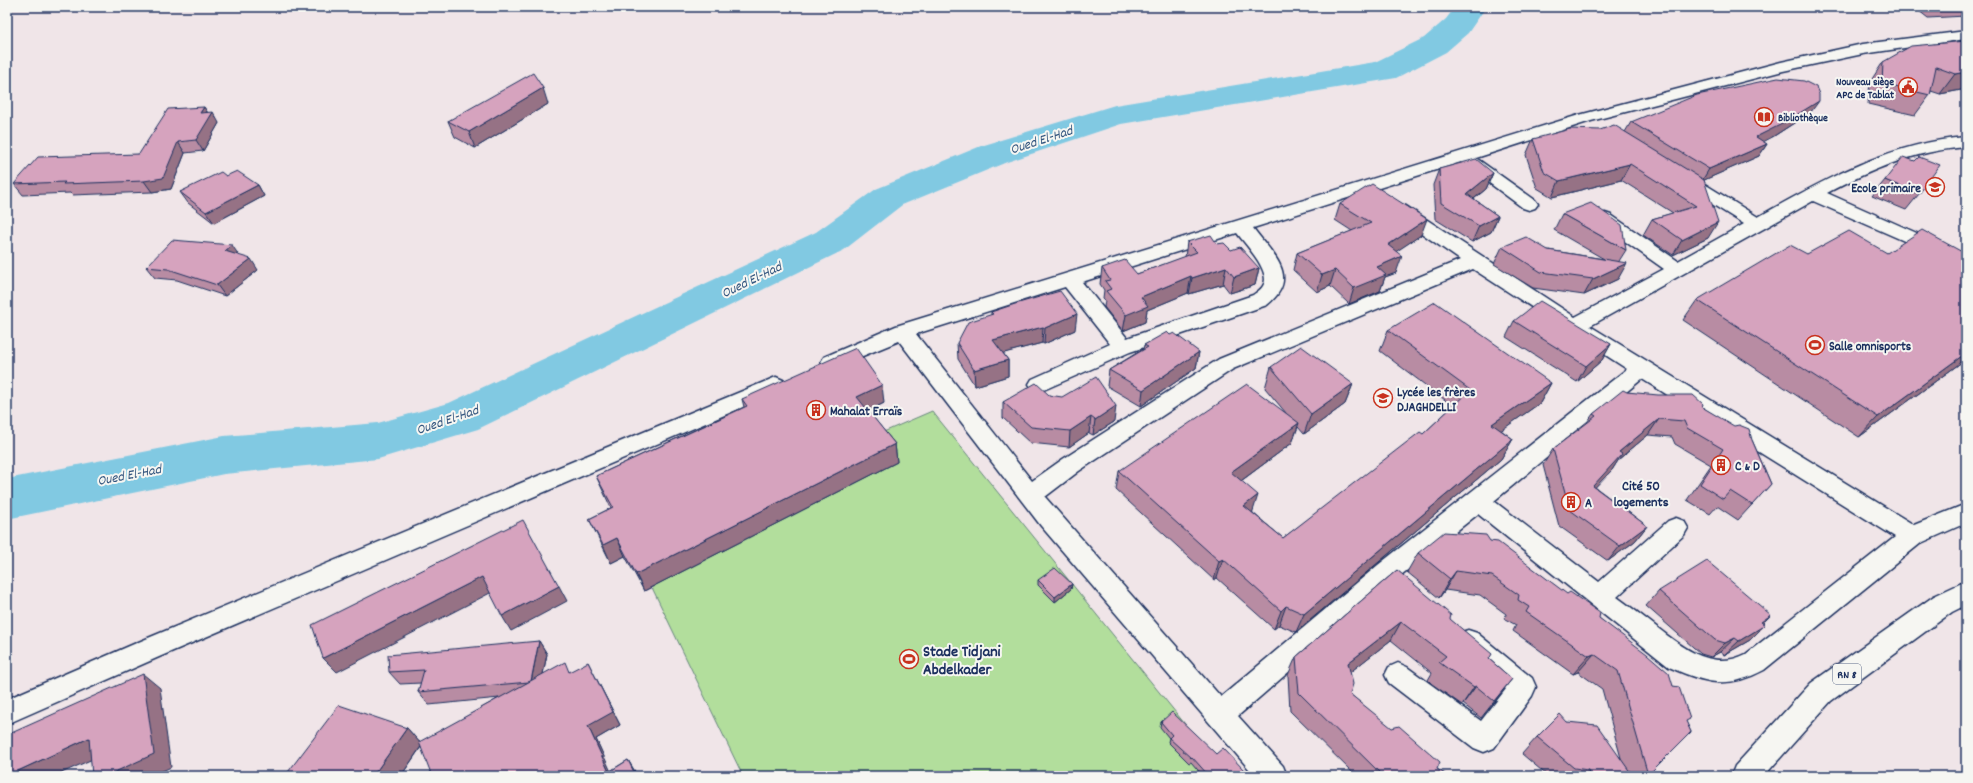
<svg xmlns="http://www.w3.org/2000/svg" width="1973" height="783" font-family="Dekko,sans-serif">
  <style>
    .green { fill: #b2de9c; stroke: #66867d }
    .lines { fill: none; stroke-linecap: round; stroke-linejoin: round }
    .river { fill: #81c9e2; fill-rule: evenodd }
    .street-casing { stroke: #1b2f5e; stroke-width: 3 }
    .primary-casing { stroke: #1b2f5e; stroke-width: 3 }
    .street { fill: #f6f6f2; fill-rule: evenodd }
    .primary { fill: #f6f6f2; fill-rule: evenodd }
    .wall { fill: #b88ca3; stroke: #1b2f5e }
    .shaded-wall { fill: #967285; stroke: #1b2f5e }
    .building { fill: #d6a3be; stroke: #1b2f5e }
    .labels { text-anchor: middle; stroke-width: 4; stroke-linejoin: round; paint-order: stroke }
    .far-poi-label { font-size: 11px; font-weight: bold; fill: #1b2f5e; stroke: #f6f6f2; text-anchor: end }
    .shield { fill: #f6f6f2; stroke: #5d6b8a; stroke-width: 1 }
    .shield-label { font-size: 12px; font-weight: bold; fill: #1b2f5e }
    .poi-label { font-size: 13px; font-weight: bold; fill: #1b2f5e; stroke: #f6f6f2; text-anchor: start }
    .water-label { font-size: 14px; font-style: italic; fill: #34567f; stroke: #f6f6f2 }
    .neighbourhood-label { font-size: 14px; font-weight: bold; fill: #1b2f5e; stroke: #f6f6f2 }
    .near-poi-label { font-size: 16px; font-weight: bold; fill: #1b2f5e; stroke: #f6f6f2; text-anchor: start }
  </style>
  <rect width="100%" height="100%" fill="#f0e5e8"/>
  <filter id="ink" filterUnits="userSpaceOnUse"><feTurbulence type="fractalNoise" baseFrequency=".025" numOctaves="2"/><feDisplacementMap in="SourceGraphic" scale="8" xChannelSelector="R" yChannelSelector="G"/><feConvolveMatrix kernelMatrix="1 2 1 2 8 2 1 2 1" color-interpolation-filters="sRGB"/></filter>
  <g filter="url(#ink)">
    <polygon class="green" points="932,411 1227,776 743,776 630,542"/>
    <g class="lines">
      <polygon class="river" points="1455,7 1486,7 1468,33 1446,52 1396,78 1121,124 1007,162 902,205 844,250 478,429 378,459 224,474 7,519 7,479 224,436 378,423 449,403 816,232 876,189 981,146 1115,105 1375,62 1424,38 1446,19"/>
      <defs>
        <g id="street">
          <path d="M1966,31V39L1863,54L1783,71L1591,121L1476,158L1535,200L1538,204L1535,208L1529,210L1523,208L1461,162L1253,228C1272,254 1302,277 1267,305L1130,352L1039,392L1032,389L1029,384L1032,379L1110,344L1065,287L916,334L1032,481L1063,459L1219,359L1460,260L1394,214L1391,210L1394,206L1400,204L1406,206L1575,317L1664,269L1599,223L1596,219L1599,215L1605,213L1611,215L1678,261L1744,224L1678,183L1675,179L1678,175L1684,174L1690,175L1758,217C1824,180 1889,143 1966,137V147C1915,151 1872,169 1827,193L1966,255V268L1813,201L1590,326L1914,525L1966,504V523L1921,543L1764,670C1727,690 1706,683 1669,667L1478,514L1396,579L1238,716L1283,766L1287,776H1255L1041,526L899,341L831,369L824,367L821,362L824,357L896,326L1579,115L1781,62L1863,44ZM1237,233C1245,244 1270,270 1264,284C1262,289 1257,292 1253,295L1127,338L1082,282ZM1473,269L1627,369L1378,565L1221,697L1045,497L1079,471L1233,369ZM1642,379L1895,537L1746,654C1712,671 1685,649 1659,629C1645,618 1631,607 1617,597L1684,535L1688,528L1684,521L1676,518L1668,521L1599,582L1494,501Z"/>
          <polygon points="776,377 783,380 786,385 783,390 159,657 7,724 7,699 141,641"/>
          <polygon points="1468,630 1477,633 1532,678 1536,687 1532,696 1494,748 1484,752 1474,748 1389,683 1385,675 1389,667 1398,663 1407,667 1481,721 1506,689 1459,649 1455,641 1459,633"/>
        </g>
        <polygon id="primary" points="1966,581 1966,605 1952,612 1831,701 1764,776 1731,776 1735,766 1811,683 1934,596"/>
      </defs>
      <use href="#street" class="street-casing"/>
      <use href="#primary" class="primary-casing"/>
      <use href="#street" class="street"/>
      <use href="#primary" class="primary"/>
    </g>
    <g class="wall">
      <polygon points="1914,7 1966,7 1966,16 1928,18"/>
      <polygon points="1966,41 1966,89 1940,94 1931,91 1930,95 1915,115 1868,104 1870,82 1883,62"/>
      <polygon points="548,104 475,148 455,137 448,121"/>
      <polygon points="204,107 208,113 219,123 203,151 185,153 171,189 152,192 72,195 70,193 23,195 14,184 139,154"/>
      <polygon points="1811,112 1774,136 1763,142 1767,144 1759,156 1704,180 1708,238 1673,255 1643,235 1652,219 1673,213 1621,180 1552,197 1537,188 1526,155 1533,139 1625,132 1631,122"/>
      <polygon points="1439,169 1493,173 1486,189 1474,199 1498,216 1491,232 1472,242 1435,219 1433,185"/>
      <polygon points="226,176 258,185 264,196 214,223 188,203 180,192"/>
      <polygon points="1885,180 1919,194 1906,210 1872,196"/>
      <polygon points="1340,204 1421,235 1396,251 1396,273 1385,277 1380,291 1349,304 1330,286 1317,292 1293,270 1297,253 1352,231 1335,220"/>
      <polygon points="1562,214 1626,250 1619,261 1618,279 1584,295 1533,288 1494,264 1502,247 1548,250 1604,259 1554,230"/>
      <polygon points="1187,242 1217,244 1231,250 1259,268 1255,285 1230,293 1223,284 1189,294 1188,293 1147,310 1145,322 1123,331 1104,307 1105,300 1103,298 1104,290 1100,284 1102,268 1137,274 1185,257"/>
      <polygon points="1887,253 1966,254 1966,359 1859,437 1683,320 1697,300 1807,254"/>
      <polygon points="238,255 258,270 225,296 177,280 155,278 146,267"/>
      <polygon points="991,312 1075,330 1044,344 1042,343 1003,353 1008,360 1008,376 975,386 958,359 957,343 991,315"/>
      <polygon points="1514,321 1611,344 1602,360 1577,382 1506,337"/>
      <polygon points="1388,330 1551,383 1540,403 1501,430 1513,439 1501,459 1296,632 1279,625 1274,629 1217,578 1214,580 1116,490 1119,471 1286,413 1265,388 1271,367 1353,384 1345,404 1304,434 1298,427 1292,443 1241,481 1253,513 1283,538 1423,434 1453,406 1380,351"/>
      <polygon points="1170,335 1199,352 1196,368 1141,406 1107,386 1109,370 1143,349 1144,345"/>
      <polygon points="1627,392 1702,407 1752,440 1771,484 1738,520 1717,506 1710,514 1687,500 1711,465 1675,444 1672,437 1648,435 1619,459 1612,470 1595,487 1647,526 1635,541 1608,561 1559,526 1543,465 1553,449 1588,421 1593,414"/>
      <polygon points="1049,395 1114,422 1093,435 1089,433 1069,447 1030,443 1003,418 1003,402"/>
      <polygon points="742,399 884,403 868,411 895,444 897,462 644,591 625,556 611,563 589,519 611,508 604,493 596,476 744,407"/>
      <polygon points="1490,541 1599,618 1673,686 1686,722 1691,732 1647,776 1548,776 1522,754 1537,737 1567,722 1621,758 1602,689 1578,672 1573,674 1513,631 1516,625 1505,619 1506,614 1480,595 1445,590 1439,598 1407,572 1418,553"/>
      <polygon points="1397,570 1450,619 1489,659 1512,679 1481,718 1463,704 1462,705 1432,684 1428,680 1432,673 1391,640 1350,672 1350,694 1437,769 1448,776 1356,776 1290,711 1288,675 1296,657"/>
      <polygon points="1038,580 1072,584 1071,589 1055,602 1038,585"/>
      <polygon points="1659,591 1763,623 1765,625 1750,640 1724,655 1720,652 1711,657 1701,654 1646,606"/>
      <polygon points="539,641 547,654 543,674 570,672 595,676 620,725 596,739 610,771 628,760 637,776 421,747 401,776 285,776 407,728 420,743 499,698 429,705 418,692 421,683 400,684 389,672"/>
      <polygon points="1161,722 1216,754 1245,771 1243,776 1203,776 1191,762 1189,763 1168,742 1169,738 1160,727"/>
    </g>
    <g class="shaded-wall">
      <polygon points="1966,72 1966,89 1940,94 1955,74"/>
      <polygon points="543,88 548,104 475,148 469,132"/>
      <polygon points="1819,101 1811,112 1774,136 1748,149 1756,137"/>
      <polygon points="204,107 210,117 213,112 219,123 203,151 196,140 200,113"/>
      <polygon points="178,142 185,153 171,189 152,192 144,181"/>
      <polygon points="1767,144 1759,156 1702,181 1709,169"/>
      <polygon points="1630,164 1621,180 1552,197 1559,181"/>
      <polygon points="1493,173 1486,189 1460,210 1467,194"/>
      <polygon points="258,185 264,196 214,223 206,212"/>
      <polygon points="1498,216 1491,232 1472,242 1479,226"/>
      <polygon points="1427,219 1421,235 1382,261 1388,245"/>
      <polygon points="1718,222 1708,238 1673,255 1682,240"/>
      <polygon points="232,245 240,257 225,251"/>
      <polygon points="1402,256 1396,273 1385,277 1380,291 1349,304 1354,288 1377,267"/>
      <polygon points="251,259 258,270 225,296 217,285"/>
      <polygon points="1627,263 1618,279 1584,295 1593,279"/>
      <polygon points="1226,267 1223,284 1189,294 1192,278"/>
      <polygon points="1259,268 1255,285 1230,293 1234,277"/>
      <polygon points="1335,270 1330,286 1317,292 1322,275"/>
      <polygon points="1191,276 1188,293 1147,310 1145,322 1123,331 1126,315 1141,297"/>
      <polygon points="1077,314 1075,330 1044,344 1045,328"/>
      <polygon points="1043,327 1042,343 993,356 993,340"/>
      <polygon points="1611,344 1602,360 1577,382 1586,366"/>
      <polygon points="1199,352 1196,368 1141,406 1143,390"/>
      <polygon points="1966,353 1966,359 1859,437 1878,417"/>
      <polygon points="1008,360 1008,376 975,386 974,370"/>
      <polygon points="1551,383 1540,403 1482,444 1492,424"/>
      <polygon points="1353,384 1345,404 1304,434 1311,414"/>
      <polygon points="882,385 884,403 860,415 857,397"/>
      <polygon points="1116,406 1114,422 1093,435 1095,420"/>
      <polygon points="1091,417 1089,433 1069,447 1070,431"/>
      <polygon points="1659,419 1648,435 1619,459 1612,470 1582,501 1593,486 1619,452"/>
      <polygon points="1299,423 1292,443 1226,492 1231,472"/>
      <polygon points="1513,439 1501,459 1296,632 1304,614"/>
      <polygon points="895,444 897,462 644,591 636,574"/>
      <polygon points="1258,495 1252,514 1244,506"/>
      <polygon points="1647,526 1635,541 1608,561 1620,546"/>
      <polygon points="617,538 625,556 611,563 603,545"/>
      <polygon points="1223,559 1217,578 1214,580 1219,561"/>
      <polygon points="1456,571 1445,590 1439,598 1450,579"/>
      <polygon points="482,577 492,592 337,672 323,658"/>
      <polygon points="1072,584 1071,589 1055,602 1055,597"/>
      <polygon points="559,586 567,601 511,631 502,616"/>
      <polygon points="1286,606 1279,625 1274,629 1281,611"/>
      <polygon points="1771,615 1756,630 1761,622"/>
      <polygon points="1401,622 1391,640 1339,681 1348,663"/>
      <polygon points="1765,625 1750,640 1724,655 1739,641"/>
      <polygon points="1735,638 1720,652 1711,657 1725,643"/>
      <polygon points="539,641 547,654 539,694 531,682"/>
      <polygon points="1594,654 1578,672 1573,674 1589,656"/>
      <polygon points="588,662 595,676 620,725 596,739 613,776 609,772 588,726"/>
      <polygon points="143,674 160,688 171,767 152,776 106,776"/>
      <polygon points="1476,686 1463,704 1462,705 1474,687"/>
      <polygon points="407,728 422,745 401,776 373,776"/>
      <polygon points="89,738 108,752 55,776 7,776"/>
      <polygon points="628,760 636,773 637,776 636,776"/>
      <polygon points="1245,771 1243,776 1239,776"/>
    </g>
    <g class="building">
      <polygon points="1966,41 1966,72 1955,74 1936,67 1930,95 1882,84 1883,62 1911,46"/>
      <polygon points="533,73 543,88 469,132 448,121"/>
      <polygon points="1778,78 1804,81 1816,87 1819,94 1819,101 1782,124 1756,137 1767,144 1709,169 1631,122 1697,95"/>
      <polygon points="204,107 200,113 213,112 196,140 178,142 163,178 144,181 63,184 65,182 14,184 38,157 139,154 168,109"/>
      <polygon points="1614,125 1704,180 1718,222 1682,240 1652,219 1696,206 1630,164 1559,181 1544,172 1533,139 1570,129 1600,130"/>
      <polygon points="1903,157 1915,161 1919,157 1940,165 1919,194 1885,180"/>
      <polygon points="1476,159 1493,173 1467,194 1498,216 1479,226 1441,203 1439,169"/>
      <polygon points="237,171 258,185 206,212 180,192 221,172 226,176"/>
      <polygon points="1372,184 1427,219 1388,245 1402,256 1377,267 1386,275 1354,288 1335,270 1322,275 1297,253 1371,223 1340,204"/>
      <polygon points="1591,203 1622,225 1626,250 1562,214"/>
      <polygon points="1922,230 1966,254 1966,353 1878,417 1697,300 1790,245 1807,254 1849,231 1887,253"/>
      <polygon points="1211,235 1217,244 1224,243 1231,250 1240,247 1259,268 1234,277 1226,267 1192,278 1191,276 1141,297 1148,306 1126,315 1106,291 1111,289 1105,281 1110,280 1102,268 1125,260 1137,274 1197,252 1187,242"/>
      <polygon points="1526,237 1548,250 1627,263 1593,279 1541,272 1502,247"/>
      <polygon points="172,240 232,245 225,251 251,259 217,285 168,269 146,267"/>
      <polygon points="1060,291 1077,314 1045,328 1043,327 993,340 1008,360 974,370 957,343 968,322 993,314 991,312 1015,304"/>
      <polygon points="1540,301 1611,344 1586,366 1514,321"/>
      <polygon points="1435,302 1551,383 1492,424 1513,439 1304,614 1286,606 1281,611 1223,559 1219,561 1119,471 1247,384 1299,423 1231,472 1258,495 1244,506 1283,538 1420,432 1423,434 1470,390 1388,330"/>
      <polygon points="1167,332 1170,335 1174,333 1199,352 1143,390 1109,370 1148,347 1144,345"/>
      <polygon points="1301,346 1353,384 1311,414 1271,367"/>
      <polygon points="856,348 882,385 857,397 895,444 636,574 617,538 603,545 589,519 613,507 596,476 747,406 742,399"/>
      <polygon points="1096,377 1116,406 1095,420 1091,417 1070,431 1031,427 1003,402 1036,383 1049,395 1062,397"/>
      <polygon points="1623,390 1627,392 1658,395 1693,395 1703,404 1702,407 1734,426 1739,425 1749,429 1752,440 1771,484 1752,505 1730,491 1723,499 1700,484 1723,449 1687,428 1684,421 1659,419 1619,452 1622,454 1593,486 1647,526 1620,546 1570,510 1553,449 1596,416 1593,414"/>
      <polygon points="523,520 559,586 502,616 482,577 323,658 312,625"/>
      <polygon points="1444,532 1486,535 1490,541 1498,542 1567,594 1570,592 1600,613 1599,618 1647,654 1669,673 1673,686 1679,687 1690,719 1686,721 1691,732 1648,775 1618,671 1594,654 1589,656 1526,612 1529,607 1518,600 1519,595 1492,576 1456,571 1450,579 1418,553"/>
      <polygon points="1707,561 1771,615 1761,622 1765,625 1739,641 1735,638 1725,643 1715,640 1659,591"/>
      <polygon points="1055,568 1072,584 1055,597 1038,580"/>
      <polygon points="1397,570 1451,615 1450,619 1492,654 1489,659 1512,679 1494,701 1476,686 1474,687 1444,666 1439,662 1446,656 1401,622 1348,663 1353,684 1350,694 1392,728 1399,726 1440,762 1437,769 1448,776 1383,776 1299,693 1296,657"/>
      <polygon points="539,641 531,681 529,682 418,692 424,670 389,672 388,655"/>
      <polygon points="565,662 569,672 588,662 613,712 588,726 609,772 628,760 636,776 432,776 419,742"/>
      <polygon points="143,674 154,754 106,776 92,776 89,738 7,776 7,735"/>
      <polygon points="339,705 407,728 373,776 285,776"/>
      <polygon points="1172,712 1216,754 1223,748 1245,771 1239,776 1209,776 1192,757 1191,758 1169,738 1172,735 1161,722"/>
      <polygon points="1560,714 1567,722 1597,725 1633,776 1590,776 1588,770 1574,768 1537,737"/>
    </g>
  </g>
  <defs>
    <symbol id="civic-ring" viewBox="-11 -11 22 22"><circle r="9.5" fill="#f6f6f2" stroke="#c8321e" stroke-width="1.5"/><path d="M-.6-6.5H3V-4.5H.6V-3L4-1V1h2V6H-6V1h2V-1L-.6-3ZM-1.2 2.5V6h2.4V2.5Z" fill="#c8321e"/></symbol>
    <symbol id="library-ring" viewBox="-11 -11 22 22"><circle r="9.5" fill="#f6f6f2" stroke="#c8321e" stroke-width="1.5"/><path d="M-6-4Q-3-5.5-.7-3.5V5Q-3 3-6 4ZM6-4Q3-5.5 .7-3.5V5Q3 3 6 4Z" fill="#c8321e"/></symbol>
    <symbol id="school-ring" viewBox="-11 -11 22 22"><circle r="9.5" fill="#f6f6f2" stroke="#c8321e" stroke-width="1.5"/><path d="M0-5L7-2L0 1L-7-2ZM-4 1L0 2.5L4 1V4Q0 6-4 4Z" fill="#c8321e"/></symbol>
    <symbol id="stadium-ring" viewBox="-11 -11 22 22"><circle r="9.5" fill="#f6f6f2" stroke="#c8321e" stroke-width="1.5"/><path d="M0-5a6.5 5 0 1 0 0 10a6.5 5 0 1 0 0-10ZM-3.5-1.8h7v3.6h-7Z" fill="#c8321e"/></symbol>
    <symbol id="building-ring" viewBox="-11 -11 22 22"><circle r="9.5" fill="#f6f6f2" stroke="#c8321e" stroke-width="1.5"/><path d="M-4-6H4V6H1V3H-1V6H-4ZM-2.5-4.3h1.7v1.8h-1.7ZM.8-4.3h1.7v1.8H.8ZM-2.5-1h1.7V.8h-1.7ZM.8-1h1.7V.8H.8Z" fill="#c8321e"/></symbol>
  </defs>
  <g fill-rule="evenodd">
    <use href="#civic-ring" x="1897" y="76" width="22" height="22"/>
    <use href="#library-ring" x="1753" y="106" width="22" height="22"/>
    <use href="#school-ring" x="1924" y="176" width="22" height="22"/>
    <use href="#stadium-ring" x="1804" y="334" width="22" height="22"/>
    <use href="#school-ring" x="1372" y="387" width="22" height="22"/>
    <use href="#building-ring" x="805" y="399" width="22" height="22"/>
    <use href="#building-ring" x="1710" y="454" width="22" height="22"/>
    <use href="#building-ring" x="1560" y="491" width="22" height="22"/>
    <use href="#stadium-ring" x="898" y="648" width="22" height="22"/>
  </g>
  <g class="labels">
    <g class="far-poi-label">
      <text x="1894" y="85">Nouveau siège<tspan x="1894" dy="13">APC de Tablat</tspan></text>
      <text x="1778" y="121" text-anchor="start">Bibliothèque</text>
    </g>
    <rect class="shield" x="1833" y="664" width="28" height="20" rx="3"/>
    <g class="shield-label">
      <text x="1847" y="678">RN 8</text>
    </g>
    <g class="poi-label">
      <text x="1921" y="192" text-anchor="end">Ecole primaire</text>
      <text x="1829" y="350">Salle omnisports</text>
      <text x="1397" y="396">Lycée les frères<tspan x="1397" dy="15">DJAGHDELLI</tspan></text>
      <text x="830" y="415">Mahalat Erraïs</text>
      <text x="1735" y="470">C &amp; D</text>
      <text x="1585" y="507">A</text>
    </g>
    <g class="water-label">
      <text transform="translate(1041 139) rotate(-18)" y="5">Oued El-Had</text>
      <text transform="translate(751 279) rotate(-26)" y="5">Oued El-Had</text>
      <text transform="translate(447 419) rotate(-19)" y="5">Oued El-Had</text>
      <text transform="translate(129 474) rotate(-11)" y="5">Oued El-Had</text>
    </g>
    <g class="neighbourhood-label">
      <text x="1641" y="490">Cité 50<tspan x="1641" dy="16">logements</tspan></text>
    </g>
    <g class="near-poi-label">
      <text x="923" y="656">Stade Tidjani<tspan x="923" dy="18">Abdelkader</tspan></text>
    </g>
  </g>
  <rect width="1973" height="783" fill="none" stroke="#f6f6f2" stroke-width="24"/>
  <rect x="12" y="12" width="1949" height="759" fill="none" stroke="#1b2f5e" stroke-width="1.5" filter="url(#ink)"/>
</svg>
